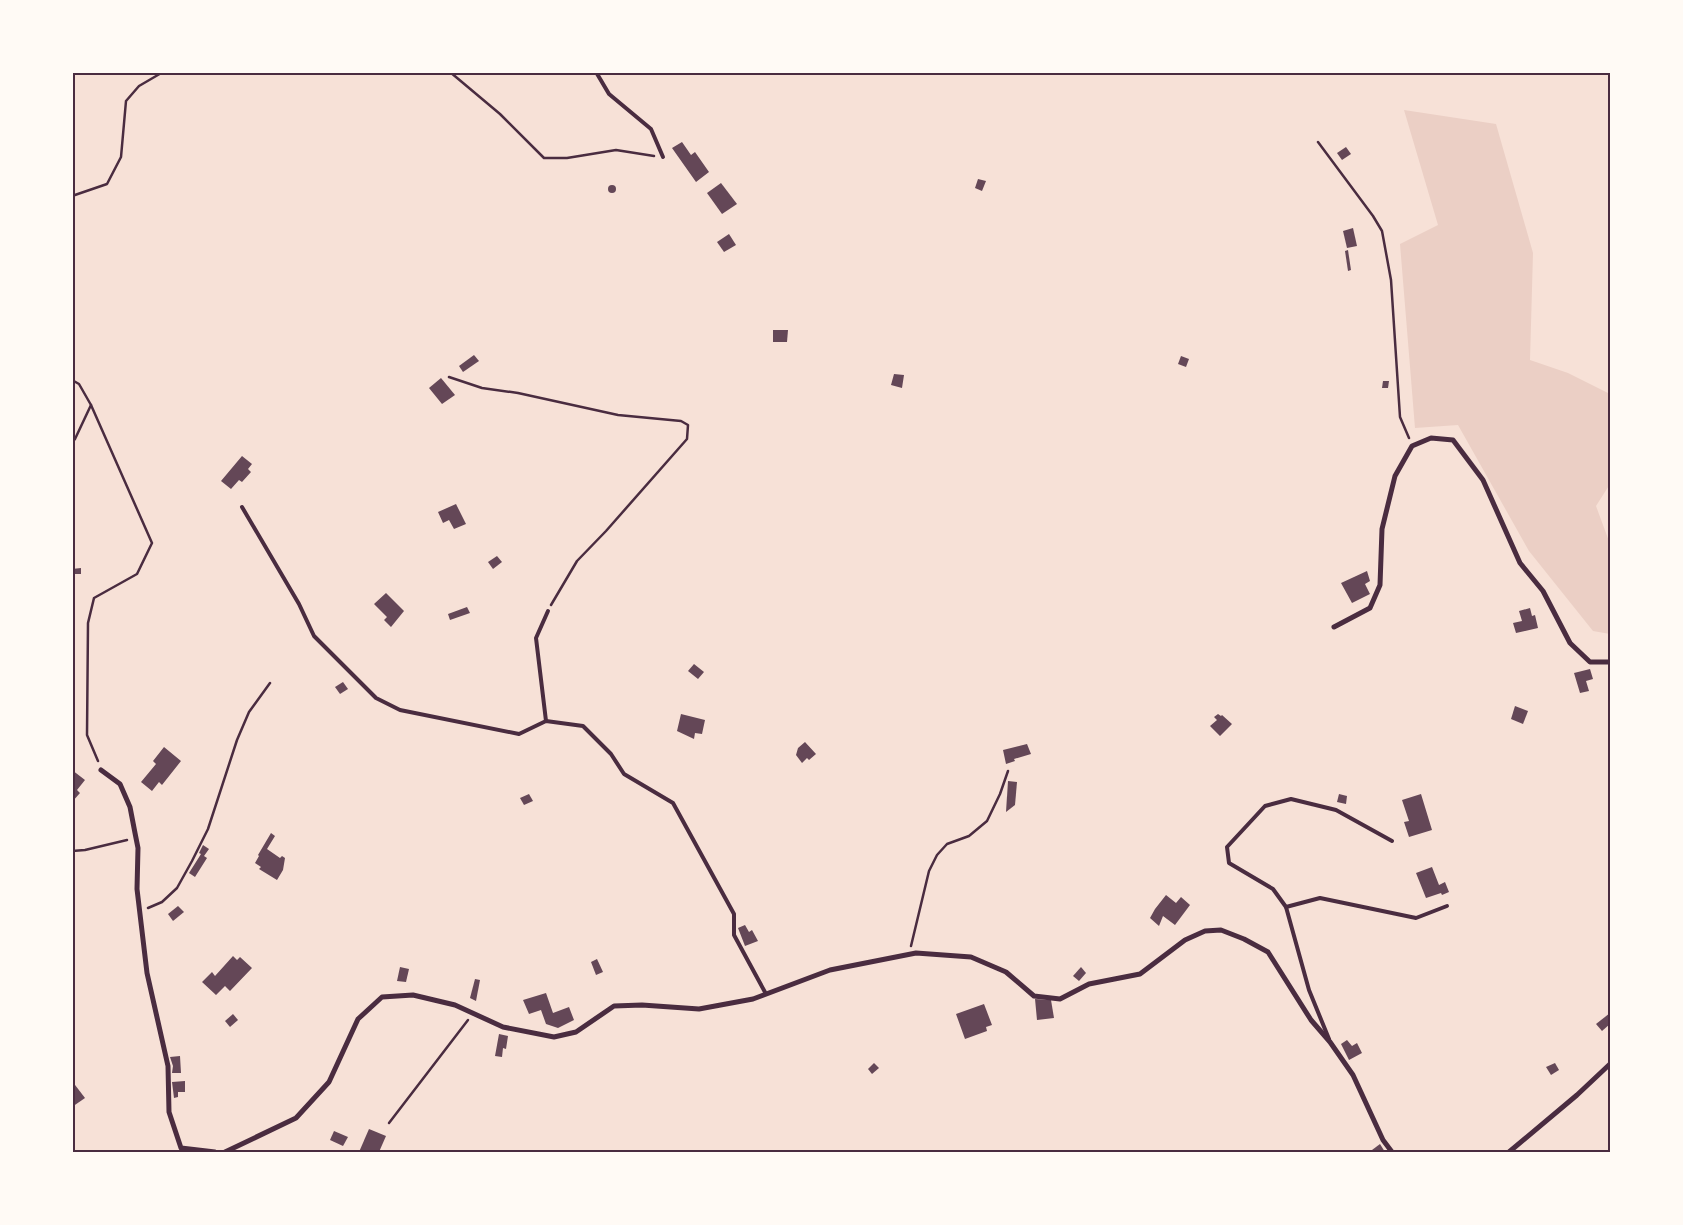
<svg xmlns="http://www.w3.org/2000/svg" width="1683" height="1225" font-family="'Exo 2',sans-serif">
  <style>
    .green { fill: #ebcfc5 }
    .building { fill: #644757 }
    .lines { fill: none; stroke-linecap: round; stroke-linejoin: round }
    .path { stroke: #4a2c40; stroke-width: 2.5 }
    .service { stroke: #4a2c40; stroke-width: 4 }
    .minor { stroke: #4a2c40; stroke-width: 5 }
    .neatline { fill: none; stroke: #4a2c40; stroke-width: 2 }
  </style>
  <rect width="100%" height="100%" fill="#f7e1d7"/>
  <polygon class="green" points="1404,110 1496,124 1533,253 1530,360 1568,373 1610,394 1610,484 1596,506 1610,544 1610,634 1593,631 1529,551 1458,425 1415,428 1400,244 1438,225"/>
  <g class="building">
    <polygon points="682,142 691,155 695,152 709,172 696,182 672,148"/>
    <polygon points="1346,147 1351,154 1342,160 1337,153"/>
    <polygon points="978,179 986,181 982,191 975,188"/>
    <polygon points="721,183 737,204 722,214 707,193"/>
    <circle cx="612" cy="189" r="4"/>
    <polygon points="1353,228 1357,246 1347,248 1343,231"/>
    <polygon points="729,234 736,245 724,252 717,242"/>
    <polygon points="1348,250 1351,270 1348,271 1345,251"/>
    <polygon points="773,330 788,330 787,342 773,342"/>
    <polygon points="474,355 479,361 463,372 459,366"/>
    <polygon points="1181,356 1189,359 1186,367 1178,364"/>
    <polygon points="894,374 904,375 902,388 891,385"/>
    <polygon points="441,378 455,395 442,404 429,388"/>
    <polygon points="1383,381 1389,381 1388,388 1382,388"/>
    <polygon points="242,456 252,464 248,469 251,472 242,482 239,480 231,489 221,481"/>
    <polygon points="456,504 466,524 454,529 449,520 443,523 438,512"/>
    <polygon points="497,556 502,562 493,569 488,562"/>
    <polygon points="81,568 81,574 75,574 75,578 72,579 72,569"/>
    <polygon points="1367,571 1370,581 1365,584 1370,594 1352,603 1341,583"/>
    <polygon points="386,593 404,611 391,627 384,620 387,617 374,604"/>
    <polygon points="467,607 470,613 450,620 448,614"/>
    <polygon points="1530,608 1532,616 1535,615 1538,628 1516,633 1513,623 1522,621 1519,611"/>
    <polygon points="694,664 704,672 698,679 688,671"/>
    <polygon points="1590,669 1593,679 1586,681 1589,691 1580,693 1574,673"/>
    <polygon points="343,682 348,689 340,694 335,687"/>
    <polygon points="1515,706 1528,711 1523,724 1511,719"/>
    <polygon points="681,714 705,720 702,734 695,733 694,739 677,731"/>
    <polygon points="1218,714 1221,716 1222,715 1232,724 1220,736 1210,726 1217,720 1214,717"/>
    <polygon points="805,742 816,754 809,760 807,758 802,763 796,755 798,748"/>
    <polygon points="1027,744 1031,754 1014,759 1015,761 1006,764 1003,750"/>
    <polygon points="164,747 181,761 162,785 159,782 152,791 141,782 156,764 153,761"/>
    <polygon points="72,770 85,780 77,790 80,793 72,802"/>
    <polygon points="1008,781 1017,782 1015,805 1006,812"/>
    <polygon points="529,794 533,801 524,805 520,798"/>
    <polygon points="1339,794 1347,796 1346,804 1337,802"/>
    <polygon points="1421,794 1432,830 1409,837 1404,822 1409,821 1402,800"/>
    <polygon points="271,833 275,836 267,849 280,858 282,856 285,858 283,870 277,880 259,869 261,867 255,863 259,856 258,855"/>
    <polygon points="203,845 209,849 204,856 207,858 195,877 189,873 201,854 199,853"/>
    <polygon points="1432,867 1439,885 1445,882 1449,892 1442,895 1441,893 1426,898 1416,873"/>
    <polygon points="1166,895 1176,903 1181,897 1190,905 1175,925 1163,916 1159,926 1150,918 1155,909"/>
    <polygon points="178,906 184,912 173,921 168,914"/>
    <polygon points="745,925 749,932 752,930 758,941 745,946 738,928"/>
    <polygon points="233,956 237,960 240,957 252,968 230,991 225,986 216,995 202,982 212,972 215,976"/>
    <polygon points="597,959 603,972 596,975 591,962"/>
    <polygon points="400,967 409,969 406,982 397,981"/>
    <polygon points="1081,967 1086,973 1079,981 1073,976"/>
    <polygon points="475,979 480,980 476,1001 470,998"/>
    <polygon points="546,993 553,1013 569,1007 574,1020 558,1028 546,1024 541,1010 529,1014 523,1000"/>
    <polygon points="1035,999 1051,1000 1054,1018 1037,1020"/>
    <polygon points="984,1004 992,1025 986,1027 987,1031 965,1039 956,1014"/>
    <polygon points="1610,1013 1610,1024 1602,1031 1596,1024"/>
    <polygon points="233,1014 238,1020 230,1027 225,1021"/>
    <polygon points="499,1034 508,1036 506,1049 503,1048 502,1057 495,1056"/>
    <polygon points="1347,1040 1352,1046 1357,1043 1362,1053 1349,1060 1341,1044"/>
    <polygon points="180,1056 181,1073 172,1073 173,1066 170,1057"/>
    <polygon points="874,1063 879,1068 872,1074 868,1069"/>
    <polygon points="1555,1063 1559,1070 1551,1075 1546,1067"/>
    <polygon points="72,1081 85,1098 72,1107"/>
    <polygon points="185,1081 185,1092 178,1092 178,1097 174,1098 172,1082"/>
    <polygon points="369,1129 386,1136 379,1152 359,1152"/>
    <polygon points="334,1131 348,1137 343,1146 330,1140"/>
    <polygon points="1380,1144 1385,1152 1374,1152 1372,1150"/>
  </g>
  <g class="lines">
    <g class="path">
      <polyline points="450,72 500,114 544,158 567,158 616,150 654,156"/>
      <polyline points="1318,142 1373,216 1382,231 1391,280 1400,417 1409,438"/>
      <polyline points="72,196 107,184 121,157 126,101 139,86 163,72"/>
      <polyline points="449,377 482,388 518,393 618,415 681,421 688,425 687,439 606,531 577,561 551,605"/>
      <polyline points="72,380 79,384 91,405 152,543 137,574 94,598 88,623 87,735 98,761"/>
      <polyline points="72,442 75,439 91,405"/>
      <polyline points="72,851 85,850 127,840"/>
      <polyline points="148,908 162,902 177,888 192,861 208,829 237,740 249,712 270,683"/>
      <polyline points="911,946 929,871 937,855 947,844 969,836 987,821 1000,794 1008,771"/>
      <polyline points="389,1123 468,1020"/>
    </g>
    <g class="service">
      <polyline points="596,72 609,94 651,129 663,157"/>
      <polyline points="242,507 299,604 314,636 376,698 400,710 519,734 546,721 583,726 611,754 624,774 673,803 734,914 734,935 766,994"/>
      <polyline points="546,721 536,638 548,611"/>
      <polyline points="1286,907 1320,898 1416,918 1447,906"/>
      <polyline points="1329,1039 1309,990 1286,907 1273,889 1229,863 1227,847 1265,806 1291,799 1336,810 1392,841"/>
    </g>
    <g class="minor">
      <polyline points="1334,627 1370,608 1380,585 1382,529 1395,476 1412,446 1431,438 1453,440 1483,480 1520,563 1543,591 1570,643 1590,662 1610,662"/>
      <polyline points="101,770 120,784 130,807 135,833 138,848 137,889 147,973 168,1066 169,1112 181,1148 215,1152"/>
      <polyline points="225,1152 296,1118 329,1082 358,1019 382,997 413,995 455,1005 503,1027 554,1037 576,1032 614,1006 642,1005 699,1009 753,999 830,970 916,953 971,957 1006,972 1034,996 1060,999 1089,984 1140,974 1185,940 1205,931 1221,930 1244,939 1268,952 1311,1020 1330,1042 1353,1075 1383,1140 1392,1152"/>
      <polyline points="1509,1152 1577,1095 1610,1064"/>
    </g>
  </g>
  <rect width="1683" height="1225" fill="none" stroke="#fffaf5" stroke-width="148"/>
  <rect x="74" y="74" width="1535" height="1077" class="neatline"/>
</svg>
